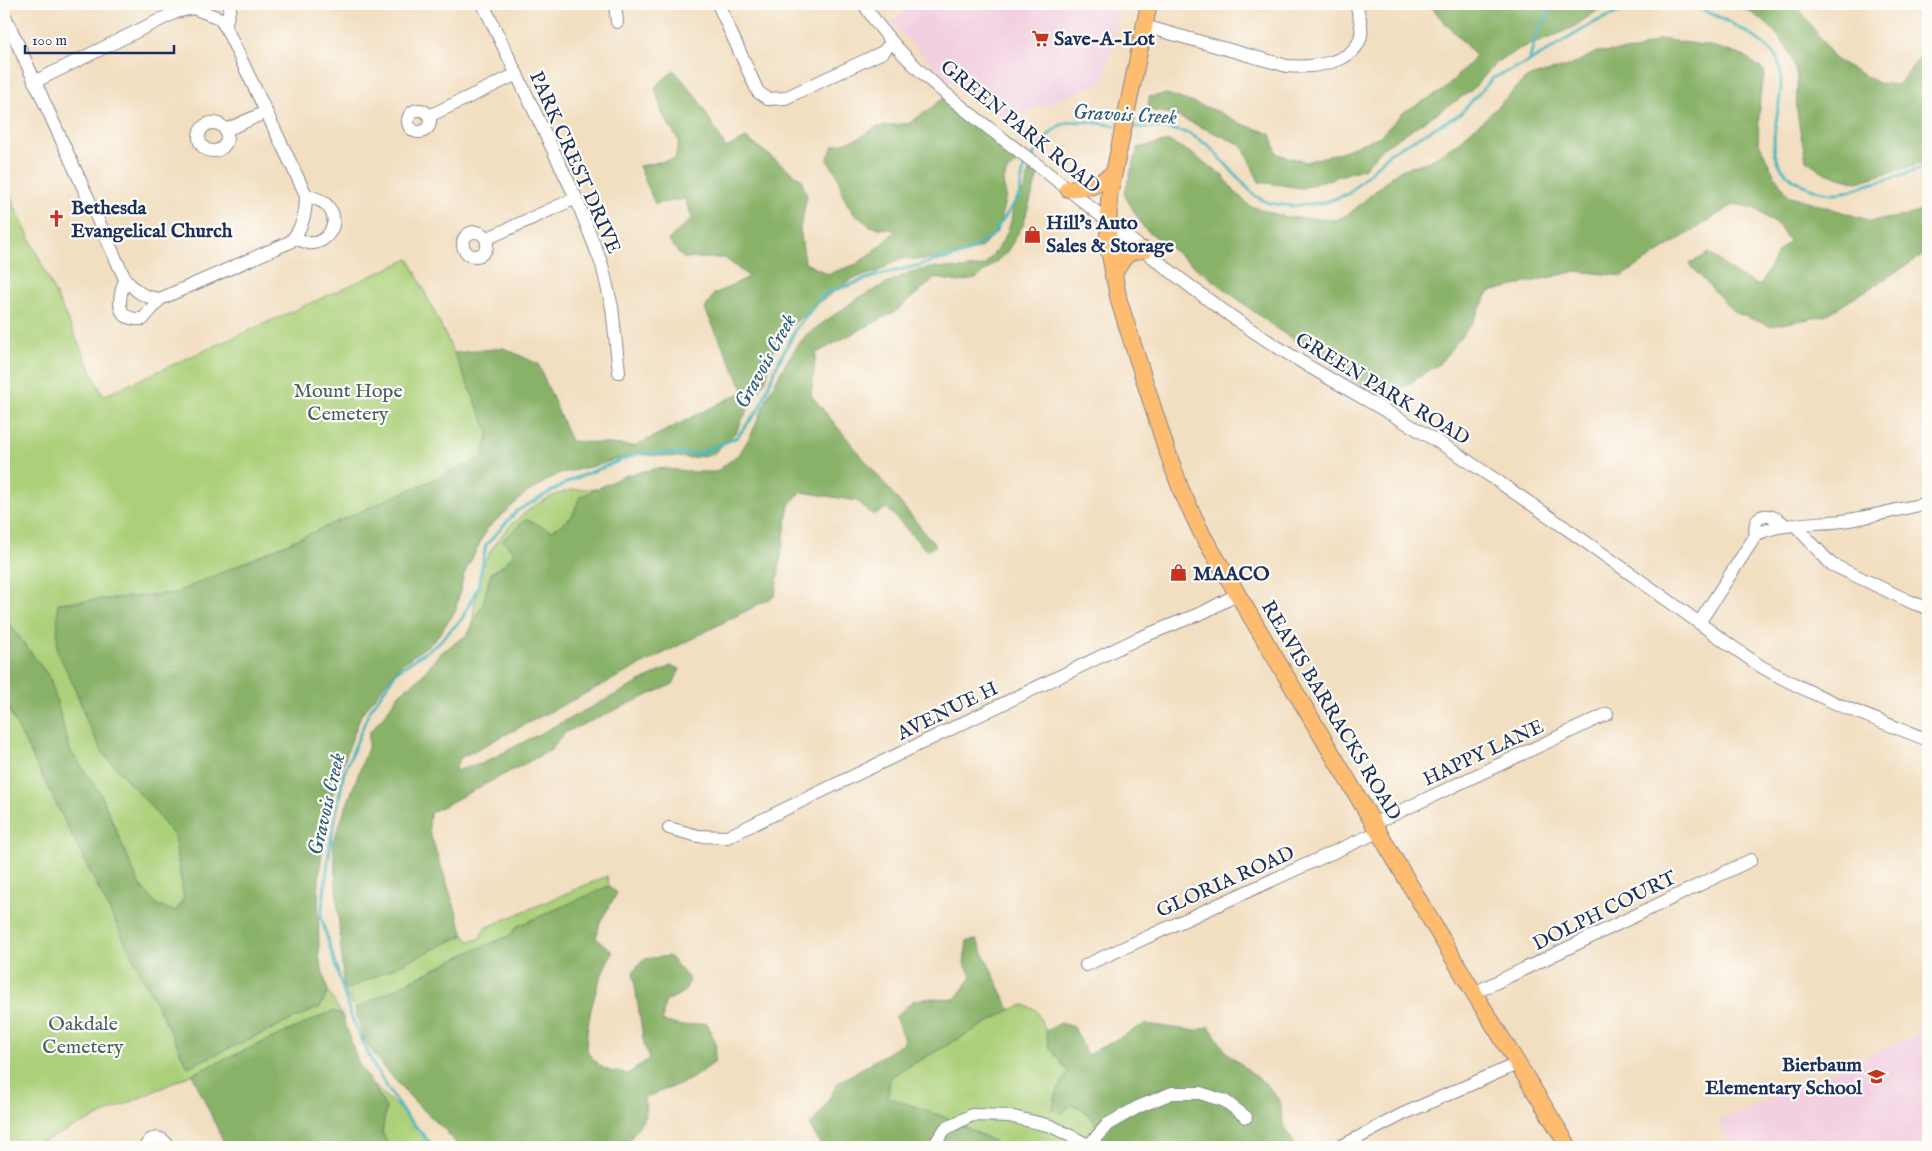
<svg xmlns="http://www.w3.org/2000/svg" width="1932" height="1151" font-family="'IM FELL English',serif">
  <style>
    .built { fill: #f2cfe1 }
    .green { fill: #acd079; stroke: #64806c }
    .forest { fill: #89b269; stroke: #527064 }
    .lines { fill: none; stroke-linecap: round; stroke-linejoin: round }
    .stream { stroke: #48b7bf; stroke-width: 3 }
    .minor-casing { stroke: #86868f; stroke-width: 14 }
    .major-casing { stroke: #86868f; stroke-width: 18 }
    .minor { stroke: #fff; stroke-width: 12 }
    .major { stroke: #fdbc6f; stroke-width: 16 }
    .labels { text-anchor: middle; stroke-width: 4.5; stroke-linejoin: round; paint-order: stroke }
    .poi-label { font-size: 20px; font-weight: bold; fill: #1b2f5e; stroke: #fdfcf7; text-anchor: start }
    .street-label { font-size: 20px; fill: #1b2f5e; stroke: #fdfcf7 }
    .park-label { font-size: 20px; fill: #465f66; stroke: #fdfcf7 }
    .water-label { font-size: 21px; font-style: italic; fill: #2b5f80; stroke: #fdfcf7 }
  </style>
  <rect width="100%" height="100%" fill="#fdfcf7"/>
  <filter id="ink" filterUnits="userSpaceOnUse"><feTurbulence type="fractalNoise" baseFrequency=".02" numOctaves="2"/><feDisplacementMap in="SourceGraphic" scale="10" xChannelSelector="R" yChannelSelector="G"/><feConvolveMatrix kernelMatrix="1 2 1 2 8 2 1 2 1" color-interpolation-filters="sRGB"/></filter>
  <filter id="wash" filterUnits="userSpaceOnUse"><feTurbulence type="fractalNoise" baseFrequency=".0096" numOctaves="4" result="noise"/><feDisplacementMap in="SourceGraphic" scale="20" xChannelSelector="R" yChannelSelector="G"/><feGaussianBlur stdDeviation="1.12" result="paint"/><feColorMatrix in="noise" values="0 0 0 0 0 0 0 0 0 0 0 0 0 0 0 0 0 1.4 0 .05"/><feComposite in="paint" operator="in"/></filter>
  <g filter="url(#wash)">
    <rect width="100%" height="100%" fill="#f2dec0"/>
    <g class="built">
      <polygon points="914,4 1121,4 1104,82 1006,120 949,81 890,22"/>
      <polygon points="1928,1030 1928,1147 1729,1147 1718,1121"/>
    </g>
    <g class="green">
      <polygon points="4,183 103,396 409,259 454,353 489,433 482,458 175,593 58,603 75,688 88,724 174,836 184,898 175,912 157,905 139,884 101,795 70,750 50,678 4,617"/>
      <path d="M598,489L580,497L572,517L552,531L504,540L515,553L505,564L491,573L483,604L472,626C474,608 476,589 481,573C492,535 533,498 571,490C579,489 589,489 598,489Z"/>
      <polygon points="4,700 188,1067 320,1007 328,991 342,1015 333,1011 30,1147 4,1147"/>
      <polygon points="607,876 609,886 518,926 509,936 467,953 355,1009 344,991 464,935 469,941 479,939 485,928"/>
      <polygon points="1024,1005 1036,1010 1046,1031 1049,1046 1068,1072 1058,1089 1071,1105 1081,1108 1096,1122 1103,1147 1000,1147 995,1142 950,1119 888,1097 890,1077 1010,1010"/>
      <path d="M373,1085C395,1104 416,1123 432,1147H389L382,1133L386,1108Z"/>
    </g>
    <g class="forest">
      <polygon points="1432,4 1607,4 1575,26 1552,37 1521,48 1497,62 1471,91 1380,150 1365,168 1302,188 1259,182 1242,145 1172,114 1148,110 1149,97 1167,94 1217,111 1242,124 1271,134 1277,154 1306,162 1338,153 1380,136 1405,111 1444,90 1476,56 1435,12"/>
      <path d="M1731,4H1796L1836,60L1878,83L1898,85L1928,47V163L1896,170L1858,182L1825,173L1806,160C1803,144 1799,128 1797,111C1795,99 1799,85 1796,73C1790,41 1762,13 1731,4Z"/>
      <polygon points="1660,39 1716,47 1746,57 1765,72 1760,94 1758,141 1774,175 1788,195 1871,221 1906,216 1928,207 1928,252 1825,316 1770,326 1734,312 1689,264 1709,253 1737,275 1760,286 1778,252 1789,241 1780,227 1754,208 1734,204 1622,276 1576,271 1489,292 1473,322 1439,364 1396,392 1377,395 1277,329 1144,228 1124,194 1138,148 1169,141 1191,153 1223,176 1234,191 1250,206 1285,217 1336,220 1349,214 1398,171 1429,161 1455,145 1488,116 1526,78 1569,66 1597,52 1636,50"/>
      <polygon points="674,70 696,96 726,148 746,138 801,179 807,196 800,228 805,263 828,274 857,264 884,243 896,230 872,227 853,213 843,196 837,174 827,160 833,146 859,138 876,127 910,123 944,98 1021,159 1007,171 1003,183 1006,196 997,232 982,247 955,257 924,260 901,258 877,272 852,279 825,298 789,327 774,348 766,379 753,399 736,432 713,454 690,458 634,454 594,466 558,474 525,494 487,529 464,574 455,612 434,641 399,666 361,715 339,774 326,814 318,888 319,957 328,991 320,1007 188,1067 4,700 4,617 50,678 70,750 101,795 139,884 157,905 176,911 184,898 174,836 148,803 104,755 88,724 75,688 57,651 58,603 175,593 482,458 489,433 454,353 504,348 538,364 571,441 635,446 744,391 705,309 714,294 749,277 725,258 683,258 668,240 692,218 685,199 655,204 639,166 675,159 679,141 662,113 655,87"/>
      <path d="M1030,167L1038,175L1023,225L1007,252L976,279L959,282L935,278L896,311L816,353L811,395L936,546L926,550L887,508L873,515L857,501L802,492L789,504L775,596L460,758L454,771L481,764L671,666L680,669L673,684L564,733L551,750L430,813L429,830L464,935L344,991L333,842L368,748L369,733L386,713L399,694L420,678L439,654L468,634L483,604L491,573L505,564L514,553L503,540L526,519L552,531L572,517L580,497L626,475L659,468L694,472H716L740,453L752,433L770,392L790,356L806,335L858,298L910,272L935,267L962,269L984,266C999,247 1014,230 1012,205L1025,188Z"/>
      <path d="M609,886L617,893L600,922L596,938L613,952C600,970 581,1033 588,1053C589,1054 593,1059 593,1059C605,1072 611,1071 628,1074L649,1059L644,1044L633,972L644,959L669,956L690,980L684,992L665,1002L662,1021L681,1026L707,1023L716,1044L714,1063L691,1079L645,1098L646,1116L624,1147H459L445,1130L415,1102L382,1066L364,1040L355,1009L467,953L509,936L518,926Z"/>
      <polygon points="977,940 1010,1010 890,1077 888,1097 950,1119 995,1142 1000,1147 822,1147 810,1126 824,1108 838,1083 905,1042 895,1017 914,1000 931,998 955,999 972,977 964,963 967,941"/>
      <polygon points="333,1011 342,1015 358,1062 386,1108 382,1132 389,1147 226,1147 192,1074"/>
      <path d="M1061,1023L1074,1027L1087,1055L1145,1024L1196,1031L1209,1026L1226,1052L1268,1086L1279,1100L1283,1123L1296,1147H1103C1097,1127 1094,1111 1071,1105L1061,1114L1052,1109L1058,1089L1068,1072L1049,1046L1046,1031Z"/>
    </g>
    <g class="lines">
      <g class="stream">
        <path d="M1685,4C1708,10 1773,41 1779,63C1786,87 1774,118 1774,142C1774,159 1781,171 1795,180C1807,187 1819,193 1834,193C1845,194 1856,188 1867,185C1888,179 1908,174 1928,166"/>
        <polyline points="1529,61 1538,30 1555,4"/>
        <polyline points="1129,127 1165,128 1188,133 1208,145 1255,196 1269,203 1291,206 1323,203 1348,194 1391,152 1460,114 1493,78 1529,62 1597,21 1632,7 1645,4"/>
        <path d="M1031,158C1040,146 1050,130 1063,124C1079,118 1101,124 1117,126"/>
        <polyline points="434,1147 402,1111 375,1068 351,1016 321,917 331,840 344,773 369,712 397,671 436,645 462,619 478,587 486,545 517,511 571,480 639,453 698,454 737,437 760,408 776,367 797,327 824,294 872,277 964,254 991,237 1019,196 1024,167 1027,163"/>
      </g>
    </g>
  </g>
  <g filter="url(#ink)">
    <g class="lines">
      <defs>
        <g id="minor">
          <polyline points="483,4 576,198 602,265 612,307 619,372"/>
          <polyline points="615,4 617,22"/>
          <polyline points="718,4 758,92 768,99 785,98 883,52 892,42"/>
          <path d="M864,4C902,67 977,119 1036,164C1107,219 1175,279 1250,329C1318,376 1393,412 1462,457C1526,500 1589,544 1652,589C1689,615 1724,642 1762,667C1814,697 1872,718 1928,740"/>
          <path d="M4,14L125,279C137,292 142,297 160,299L290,242C303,228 306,213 306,195L225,26L219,18L193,8L176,12L34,82"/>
          <polyline points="225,26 230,8 230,4"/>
          <path d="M1144,26L1287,66C1311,68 1356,64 1361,35C1363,26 1358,13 1356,4"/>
          <circle cx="419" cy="121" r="11"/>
          <polyline points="429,116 517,74"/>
          <circle cx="213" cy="137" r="14"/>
          <polyline points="226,130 266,112"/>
          <circle cx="475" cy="244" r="12"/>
          <path d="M294,238C299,239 304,242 309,243C327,245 341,222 329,208C324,200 314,198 306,195"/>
          <polyline points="486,239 576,198"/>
          <path d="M125,279C118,299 114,321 143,319L160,299"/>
          <polyline points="1796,526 1831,564 1913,603 1928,608"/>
          <path d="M1756,535C1751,510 1773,512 1786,526"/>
          <path d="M1699,623L1756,535C1775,523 1818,524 1842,521C1871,517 1900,509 1928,503"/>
          <polyline points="1375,823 1607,714"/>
          <polyline points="669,828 698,836 727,837 1139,638 1204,612 1238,594"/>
          <polyline points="1086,965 1380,831"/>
          <polyline points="1474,993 1751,860"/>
          <polyline points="1089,1145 1108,1124 1138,1107 1172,1093 1200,1093 1225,1101 1246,1117"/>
          <path d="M145,1147L150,1140C158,1136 165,1139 168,1147"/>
          <polyline points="933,1147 945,1129 972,1115 1009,1116 1051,1126 1092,1147"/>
          <polyline points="1340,1147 1403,1114 1517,1064"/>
        </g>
        <g id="major">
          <polyline points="1149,4 1109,197 1108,245 1119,301 1165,445 1181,490 1203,536 1474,993 1569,1147"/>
          <polyline points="1068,189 1093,186 1113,174"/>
          <path d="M1113,276C1122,260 1125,250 1145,250"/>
        </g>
      </defs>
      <use href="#minor" class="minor-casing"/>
      <use href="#major" class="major-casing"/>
      <use href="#minor" class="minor"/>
      <use href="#major" class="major"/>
    </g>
  </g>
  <defs>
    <symbol id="supermarket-bare" viewBox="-9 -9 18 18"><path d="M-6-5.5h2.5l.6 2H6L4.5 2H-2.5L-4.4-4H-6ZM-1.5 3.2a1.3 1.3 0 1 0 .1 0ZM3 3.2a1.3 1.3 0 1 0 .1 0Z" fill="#c8321e" stroke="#fdfcf7" stroke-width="2.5" paint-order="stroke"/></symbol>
    <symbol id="church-bare" viewBox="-9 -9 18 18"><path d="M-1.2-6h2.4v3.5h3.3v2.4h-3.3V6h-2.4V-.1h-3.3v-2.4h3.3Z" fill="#c8321e" stroke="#fdfcf7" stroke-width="2.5" paint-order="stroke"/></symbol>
    <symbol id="shop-bare" viewBox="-9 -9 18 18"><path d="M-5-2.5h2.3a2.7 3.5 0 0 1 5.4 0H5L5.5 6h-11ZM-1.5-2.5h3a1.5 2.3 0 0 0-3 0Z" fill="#c8321e" stroke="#fdfcf7" stroke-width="2.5" paint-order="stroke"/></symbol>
    <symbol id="school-bare" viewBox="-9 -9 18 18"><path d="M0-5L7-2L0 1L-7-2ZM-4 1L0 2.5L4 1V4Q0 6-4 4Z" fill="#c8321e" stroke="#fdfcf7" stroke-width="2.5" paint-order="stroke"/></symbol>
  </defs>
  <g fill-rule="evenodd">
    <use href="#supermarket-bare" x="1028" y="26" width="25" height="25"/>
    <use href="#church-bare" x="44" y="206" width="25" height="25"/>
    <use href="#shop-bare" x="1020" y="222" width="25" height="25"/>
    <use href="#shop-bare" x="1166" y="560" width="25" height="25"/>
    <use href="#school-bare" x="1864" y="1064" width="25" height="25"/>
  </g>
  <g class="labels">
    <g class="poi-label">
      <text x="1054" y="45">Save-A-Lot</text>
      <text x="71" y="214">Bethesda<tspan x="71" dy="23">Evangelical Church</tspan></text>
      <text x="1046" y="229">Hill's Auto<tspan x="1046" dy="23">Sales &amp; Storage</tspan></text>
      <text x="1193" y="580">MAACO</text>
      <text x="1862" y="1071" text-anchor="end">Bierbaum<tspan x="1862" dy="23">Elementary School</tspan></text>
    </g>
    <g class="street-label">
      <text transform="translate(1021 126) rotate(39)" y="7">GREEN PARK ROAD</text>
      <text transform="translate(576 162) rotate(66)" y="7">PARK CREST DRIVE</text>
      <text transform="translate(1383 388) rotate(31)" y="7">GREEN PARK ROAD</text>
      <text transform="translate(947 710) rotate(-26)" y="7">AVENUE H</text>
      <text transform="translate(1332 710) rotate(59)" y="7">REAVIS BARRACKS ROAD</text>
      <text transform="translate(1483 752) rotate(-25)" y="7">HAPPY LANE</text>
      <text transform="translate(1225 881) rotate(-24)" y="7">GLORIA ROAD</text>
      <text transform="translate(1604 910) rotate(-26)" y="7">DOLPH COURT</text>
    </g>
    <g class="park-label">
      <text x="348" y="397">Mount Hope<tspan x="348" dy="23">Cemetery</tspan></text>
      <text x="83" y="1030">Oakdale<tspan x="83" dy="23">Cemetery</tspan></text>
    </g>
    <g class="water-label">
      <text transform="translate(1125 114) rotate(3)" y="7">Gravois Creek</text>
      <text transform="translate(765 361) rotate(-61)" y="7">Gravois Creek</text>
      <text transform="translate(326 804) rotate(-77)" y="7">Gravois Creek</text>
    </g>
  </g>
  <rect width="1932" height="1151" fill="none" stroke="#fdfcf7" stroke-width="20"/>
  <path d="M25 45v8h149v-8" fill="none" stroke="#1b2f5e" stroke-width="2.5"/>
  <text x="32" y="45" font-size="15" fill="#1b2f5e" stroke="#fdfcf7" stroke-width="4" paint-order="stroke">100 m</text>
</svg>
